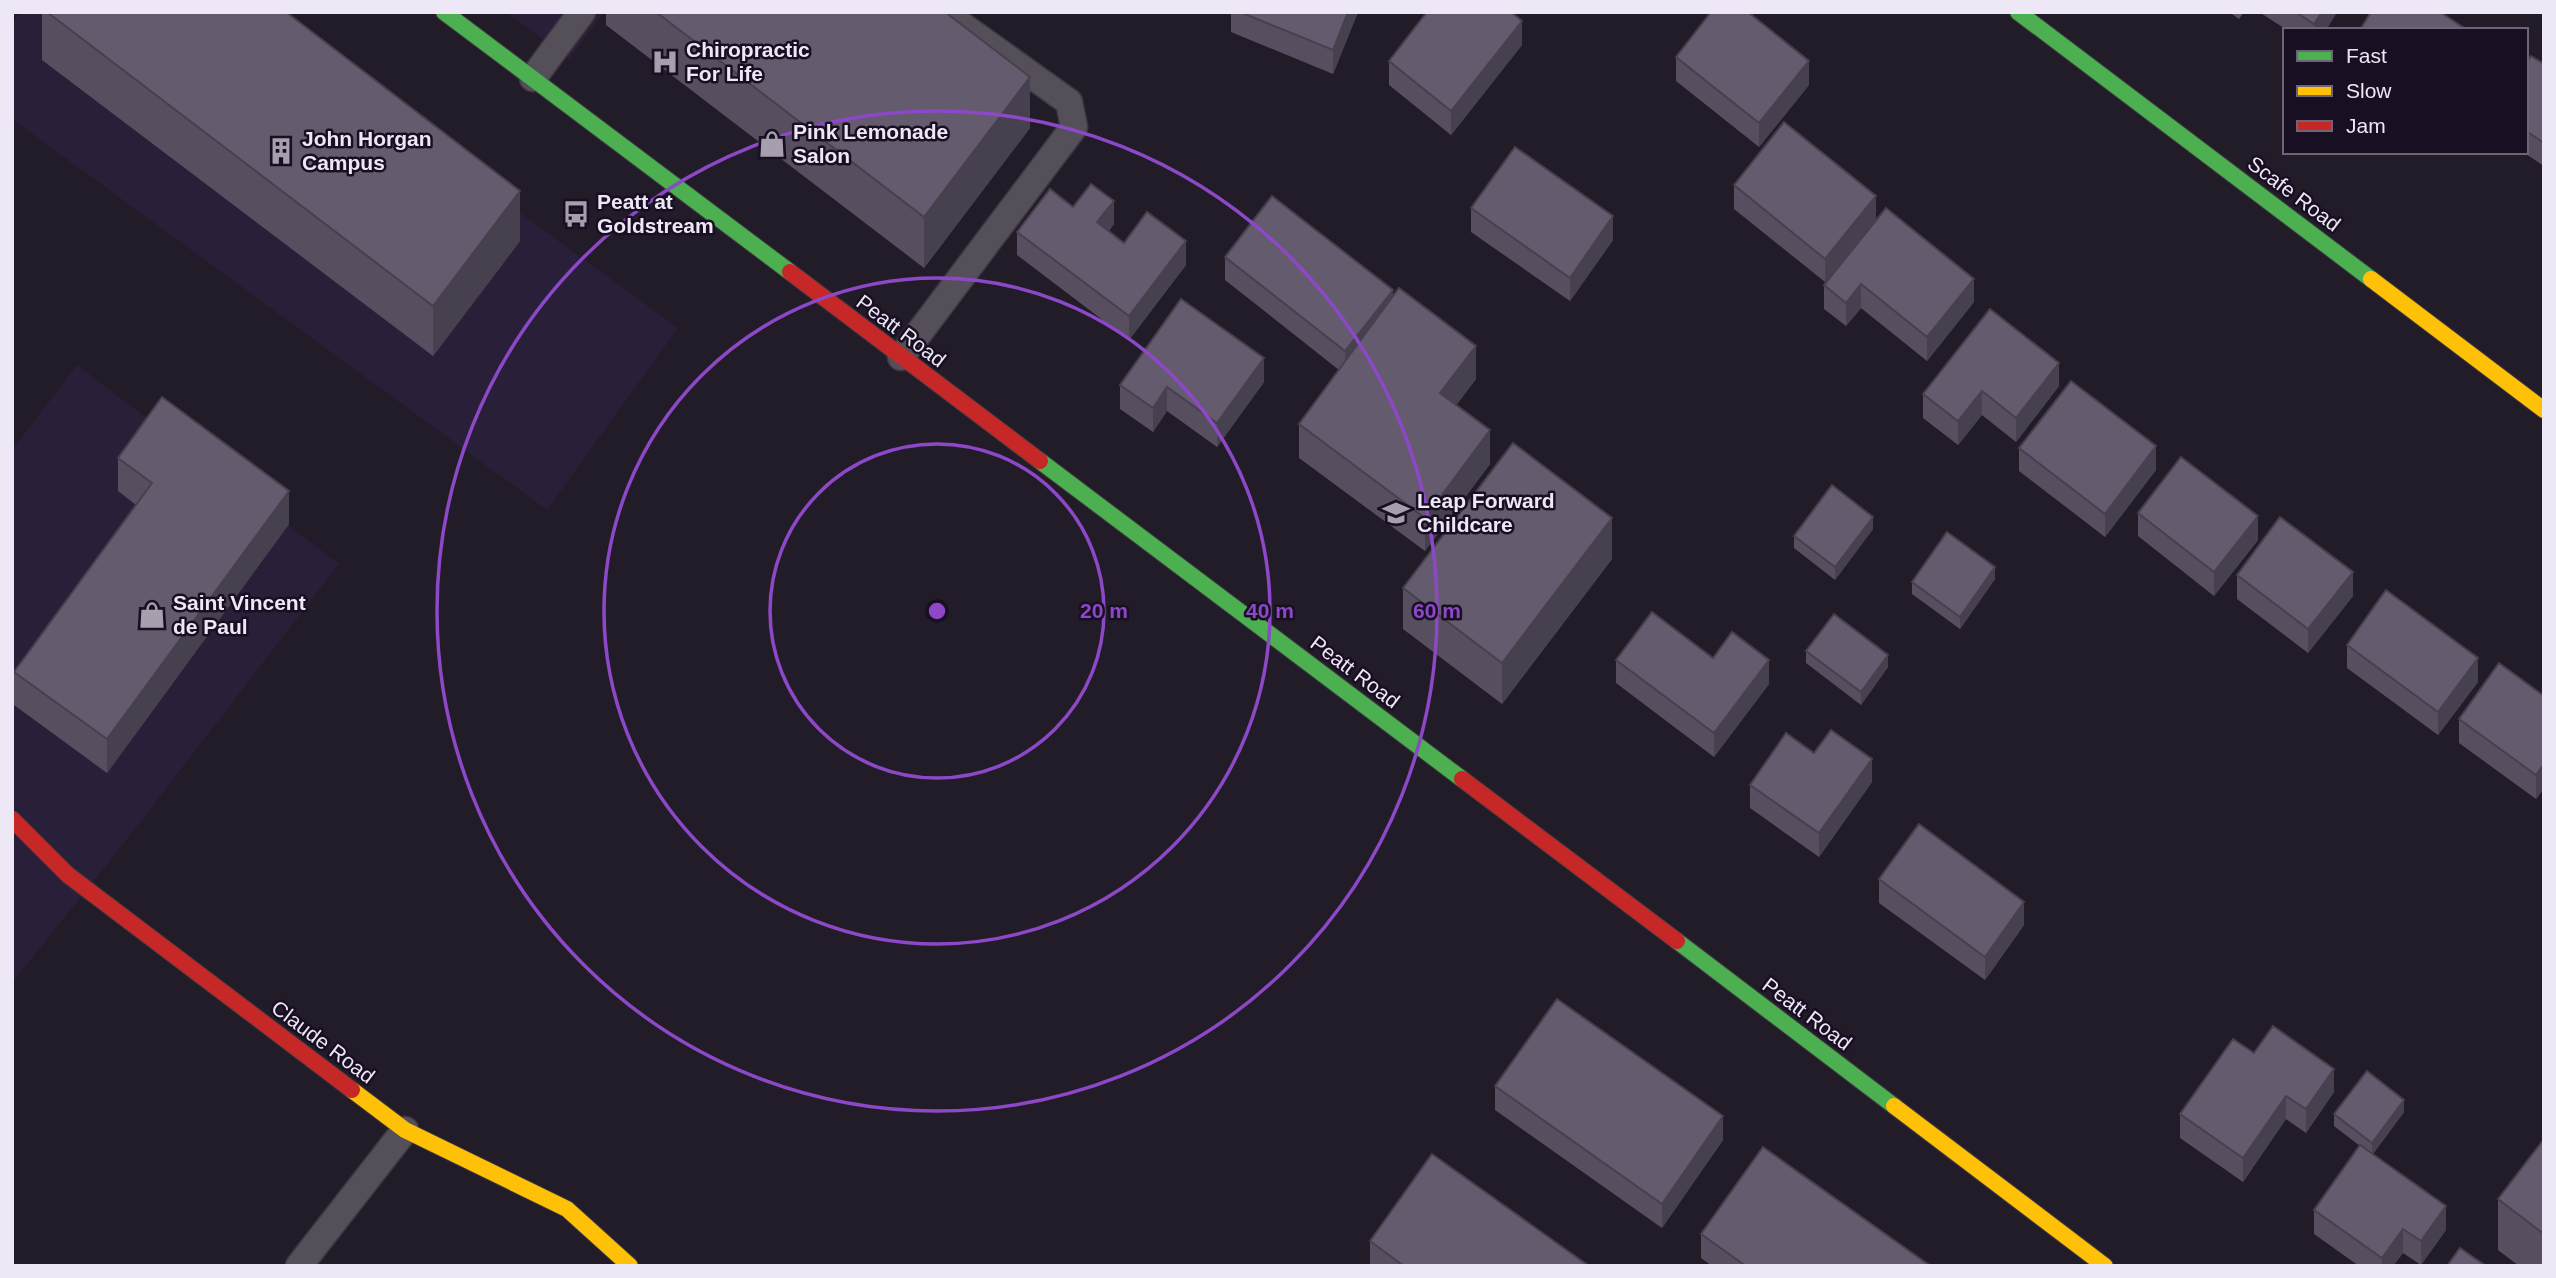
<svg xmlns="http://www.w3.org/2000/svg" width="2556" height="1278" font-family="Arial,sans-serif">
  <style>
    .built { fill: #2a1f38 }
    .lines { fill: none; stroke-linecap: round; stroke-linejoin: round }
    .lane-casing { stroke: #3d3842; stroke-width: 29 }
    .fast-casing { stroke: #3d3842; stroke-width: 18 }
    .slow-casing { stroke: #3d3842; stroke-width: 18 }
    .jam-casing { stroke: #3d3842; stroke-width: 18 }
    .lane { stroke: #544f59; stroke-width: 26 }
    .fast { stroke: #4caf50; stroke-width: 16 }
    .slow { stroke: #ffc107; stroke-width: 16 }
    .jam { stroke: #c62828; stroke-width: 16 }
    .wall { fill: #574e5f }
    .shaded-wall { fill: #47404e }
    .building { fill: #655b6f; stroke: #47404e; stroke-width: 2 }
    .ring { fill: none; stroke: #8c48c7; stroke-width: 3.5 }
    .labels { text-anchor: middle; stroke-width: 5; stroke-linejoin: round; paint-order: stroke }
    .poi-label { font-size: 21px; font-weight: bold; fill: #ede7f6; stroke: #180f22; text-anchor: start }
    .street-label { font-size: 21px; fill: #ede7f6; stroke: #180f22 }
    .centre { fill: #8c48c7; stroke: #180f22; stroke-width: 3.5 }
    .ring-label { font-size: 21px; text-anchor: middle; font-weight: bold; fill: #8c48c7; stroke: #180f22; stroke-width: 5; stroke-linejoin: round; paint-order: stroke }
  </style>
  <rect width="100%" height="100%" fill="#221c28"/>
  <g class="built">
    <polygon points="21,12 244,12 678,328 547,510 12,119 12,24"/>
    <polygon points="506,12 604,12 569,59"/>
    <polygon points="77,365 339,564 124,843 12,983 12,450"/>
  </g>
  <g class="lines">
    <defs>
      <g id="lane">
        <polyline points="533,78 582,12"/>
        <polyline points="901,357 1074,127 1069,102 943,12"/>
        <polyline points="299,1266 405,1130"/>
      </g>
      <g id="fast">
        <polyline points="444,12 790,272"/>
        <polyline points="2018,12 2371,279"/>
        <polyline points="1040,461 1462,779"/>
        <polyline points="1677,941 1894,1106"/>
      </g>
      <g id="slow">
        <polyline points="2371,279 2544,410"/>
        <polyline points="352,1090 405,1130 567,1209 630,1266"/>
        <polyline points="1894,1106 2105,1266"/>
      </g>
      <g id="jam">
        <polyline points="790,272 1040,461"/>
        <polyline points="1462,779 1677,941"/>
        <polyline points="12,819 68,875 352,1090"/>
      </g>
    </defs>
    <use href="#lane" class="lane-casing"/>
    <use href="#fast" class="fast-casing"/>
    <use href="#slow" class="slow-casing"/>
    <use href="#jam" class="jam-casing"/>
    <use href="#lane" class="lane"/>
    <use href="#fast" class="fast"/>
    <use href="#slow" class="slow"/>
    <use href="#jam" class="jam"/>
  </g>
  <g class="wall">
    <polygon points="42,12 286,12 520,241 433,356 42,60"/>
    <polygon points="606,12 945,12 1030,128 924,268 606,25"/>
    <polygon points="1231,12 1358,12 1333,74 1231,32"/>
    <polygon points="2229,12 2244,12 2239,19"/>
    <polygon points="2259,12 2337,12 2326,30 2287,30"/>
    <polygon points="1522,45 1451,135 1389,85 1389,61"/>
    <polygon points="1676,57 1809,85 1759,147 1676,81"/>
    <polygon points="2526,63 2544,64 2544,166 2523,152 2526,152"/>
    <polygon points="1734,185 1876,220 1825,282 1734,209"/>
    <polygon points="1073,207 1114,224 1109,231 1124,243 1186,265 1129,340 1017,255 1017,232"/>
    <polygon points="1471,208 1613,240 1570,301 1471,232"/>
    <polygon points="1886,208 1974,302 1927,361 1861,308 1846,326 1824,309 1824,285"/>
    <polygon points="1225,257 1393,296 1476,379 1456,405 1490,464 1425,551 1299,458 1299,424 1339,370 1225,280"/>
    <polygon points="1264,382 1217,447 1167,411 1153,432 1120,409 1120,385"/>
    <polygon points="2059,386 2016,442 1982,415 1958,445 1923,418 1923,394"/>
    <polygon points="2019,448 2156,470 2105,537 2019,471"/>
    <polygon points="118,458 289,524 107,773 14,705 14,672 136,505 118,491"/>
    <polygon points="2138,513 2258,540 2214,596 2138,536"/>
    <polygon points="1873,529 1835,580 1794,548 1794,536"/>
    <polygon points="1612,559 1502,704 1403,629 1403,588"/>
    <polygon points="2237,575 2353,596 2308,653 2237,599"/>
    <polygon points="1995,579 1960,629 1912,594 1912,582"/>
    <polygon points="2347,645 2478,682 2438,735 2347,668"/>
    <polygon points="1806,651 1888,667 1861,705 1806,663"/>
    <polygon points="1713,658 1769,684 1714,757 1616,683 1616,660"/>
    <polygon points="2544,696 2544,788 2536,799 2459,743 2459,719"/>
    <polygon points="1814,753 1872,782 1819,857 1750,808 1750,785"/>
    <polygon points="1879,879 2024,925 1985,980 1879,903"/>
    <polygon points="2254,1053 2334,1092 2306,1133 2286,1119 2243,1182 2180,1138 2180,1114"/>
    <polygon points="1495,1086 1723,1140 1662,1228 1495,1110"/>
    <polygon points="2404,1112 2373,1154 2446,1230 2421,1265 2403,1253 2393,1266 2359,1266 2314,1234 2314,1210 2360,1146 2334,1126 2334,1114"/>
    <polygon points="2544,1139 2544,1266 2519,1266 2498,1250 2498,1199"/>
    <polygon points="1701,1234 1929,1266 1712,1266 1701,1258"/>
    <polygon points="1370,1241 1589,1266 1371,1266 1370,1265"/>
  </g>
  <g class="shaded-wall">
    <polygon points="1348,12 1358,12 1333,74 1333,50"/>
    <polygon points="2322,12 2337,12 2326,30 2314,30 2314,24"/>
    <polygon points="1522,21 1522,45 1451,135 1451,111"/>
    <polygon points="1809,61 1809,85 1759,147 1759,123"/>
    <polygon points="1030,77 1030,128 924,268 924,217"/>
    <polygon points="520,191 520,241 433,356 433,306"/>
    <polygon points="1876,196 1876,220 1825,282 1825,259"/>
    <polygon points="1114,201 1114,224 1097,246 1097,222"/>
    <polygon points="1613,216 1613,240 1570,301 1570,278"/>
    <polygon points="1186,241 1186,265 1129,340 1129,316"/>
    <polygon points="1974,279 1974,302 1927,361 1927,337"/>
    <polygon points="1861,284 1861,308 1846,326 1846,303"/>
    <polygon points="1393,290 1393,314 1345,374 1345,351"/>
    <polygon points="1476,346 1476,379 1440,427 1440,393"/>
    <polygon points="1264,358 1264,382 1217,447 1217,423"/>
    <polygon points="2059,363 2059,386 2016,442 2016,418"/>
    <polygon points="1167,387 1167,411 1153,432 1153,408"/>
    <polygon points="1982,391 1982,415 1958,445 1958,421"/>
    <polygon points="1490,430 1490,464 1425,551 1425,518"/>
    <polygon points="2156,446 2156,470 2105,537 2105,514"/>
    <polygon points="289,491 289,524 107,773 107,739"/>
    <polygon points="2258,516 2258,540 2214,596 2214,572"/>
    <polygon points="1873,517 1873,529 1835,580 1835,567"/>
    <polygon points="1612,518 1612,559 1502,704 1502,663"/>
    <polygon points="1995,567 1995,579 1960,629 1960,617"/>
    <polygon points="2353,572 2353,596 2308,653 2308,629"/>
    <polygon points="1888,655 1888,667 1861,705 1861,692"/>
    <polygon points="2478,658 2478,682 2438,735 2438,712"/>
    <polygon points="1769,660 1769,684 1714,757 1714,733"/>
    <polygon points="1872,759 1872,782 1819,857 1819,833"/>
    <polygon points="2544,764 2544,788 2536,799 2536,775"/>
    <polygon points="2024,902 2024,925 1985,980 1985,957"/>
    <polygon points="2334,1069 2334,1092 2306,1133 2306,1109"/>
    <polygon points="2286,1096 2286,1119 2243,1182 2243,1158"/>
    <polygon points="2404,1100 2404,1112 2372,1155 2372,1143"/>
    <polygon points="1723,1116 1723,1140 1662,1228 1662,1204"/>
    <polygon points="2446,1206 2446,1230 2421,1265 2421,1241"/>
    <polygon points="2403,1229 2403,1253 2393,1266 2382,1266 2382,1258"/>
  </g>
  <g class="building">
    <polygon points="47,12 286,12 520,191 433,306"/>
    <polygon points="656,12 945,12 1030,77 924,217"/>
    <polygon points="1240,12 1348,12 1333,50"/>
    <polygon points="1427,12 1511,12 1522,21 1451,111 1389,61"/>
    <polygon points="1711,12 1748,12 1809,61 1759,123 1676,57"/>
    <polygon points="2296,12 2322,12 2314,24"/>
    <polygon points="2371,12 2440,12 2467,30 2360,30"/>
    <polygon points="2531,56 2544,64 2544,143 2526,131 2526,63"/>
    <polygon points="1784,122 1876,196 1825,259 1734,185"/>
    <polygon points="1515,147 1613,216 1570,278 1471,208"/>
    <polygon points="1091,184 1114,201 1097,222 1124,243 1147,212 1186,241 1129,316 1017,232 1050,189 1073,207"/>
    <polygon points="1272,196 1393,290 1345,351 1225,257"/>
    <polygon points="1886,208 1974,279 1927,337 1861,284 1846,303 1824,285"/>
    <polygon points="1399,288 1476,346 1440,393 1490,430 1425,518 1299,424"/>
    <polygon points="1181,299 1264,358 1217,423 1167,387 1153,408 1120,385"/>
    <polygon points="1990,309 2059,363 2016,418 1982,391 1958,421 1923,394"/>
    <polygon points="2071,381 2156,446 2105,514 2019,448"/>
    <polygon points="162,397 289,491 107,739 14,672 152,483 118,458"/>
    <polygon points="1513,443 1612,518 1502,663 1403,588"/>
    <polygon points="2181,457 2258,516 2214,572 2138,513"/>
    <polygon points="1832,485 1873,517 1835,567 1794,536"/>
    <polygon points="2280,517 2353,572 2308,629 2237,575"/>
    <polygon points="1947,532 1995,567 1960,617 1912,582"/>
    <polygon points="2386,590 2478,658 2438,712 2347,645"/>
    <polygon points="1652,612 1713,658 1732,632 1769,660 1714,733 1616,660"/>
    <polygon points="1834,614 1888,655 1861,692 1806,651"/>
    <polygon points="2499,663 2544,696 2544,764 2536,775 2459,719"/>
    <polygon points="1831,730 1872,759 1819,833 1750,785 1786,733 1814,753"/>
    <polygon points="1919,824 2024,902 1985,957 1879,879"/>
    <polygon points="1557,999 1723,1116 1662,1204 1495,1086"/>
    <polygon points="2273,1026 2334,1069 2306,1109 2286,1096 2243,1158 2180,1114 2233,1039 2254,1053"/>
    <polygon points="2367,1071 2404,1100 2372,1143 2334,1114"/>
    <polygon points="2544,1139 2544,1234 2498,1199"/>
    <polygon points="2360,1145 2446,1206 2421,1241 2403,1229 2382,1258 2314,1210"/>
    <polygon points="1763,1147 1929,1265 1928,1266 1746,1266 1701,1234"/>
    <polygon points="1432,1154 1589,1266 1404,1266 1370,1241"/>
    <polygon points="2460,1248 2486,1266 2447,1266"/>
  </g>
  <g class="ring">
    <circle cx="937" cy="611" r="167"/>
    <circle cx="937" cy="611" r="333"/>
    <circle cx="937" cy="611" r="500"/>
  </g>
  <defs>
    <symbol id="hospital-bare" viewBox="-9 -9 18 18"><path d="M-5-5h3v3.5h4V-5h3V5h-3V1.5h-4V5h-3Z" fill="#a6a0ae" stroke="#180f22" stroke-width="2.5" paint-order="stroke"/></symbol>
    <symbol id="shop-bare" viewBox="-9 -9 18 18"><path d="M-5-2.5h2.3a2.7 3.5 0 0 1 5.4 0H5L5.5 6h-11ZM-1.5-2.5h3a1.5 2.3 0 0 0-3 0Z" fill="#a6a0ae" stroke="#180f22" stroke-width="2.5" paint-order="stroke"/></symbol>
    <symbol id="building-bare" viewBox="-9 -9 18 18"><path d="M-4-6H4V6H1V3H-1V6H-4ZM-2.5-4.3h1.7v1.8h-1.7ZM.8-4.3h1.7v1.8H.8ZM-2.5-1h1.7V.8h-1.7ZM.8-1h1.7V.8H.8Z" fill="#a6a0ae" stroke="#180f22" stroke-width="2.5" paint-order="stroke"/></symbol>
    <symbol id="bus-bare" viewBox="-9 -9 18 18"><path d="M-5-6H5V4H4V6H2V4H-2V6H-4V4H-5ZM-3.5-4V0h7V-4ZM-3.5 1.2v1.5H-2V1.2ZM2 1.2v1.5H3.5V1.2Z" fill="#a6a0ae" stroke="#180f22" stroke-width="2.5" paint-order="stroke"/></symbol>
    <symbol id="school-bare" viewBox="-9 -9 18 18"><path d="M0-5L7-2L0 1L-7-2ZM-4 1L0 2.5L4 1V4Q0 6-4 4Z" fill="#a6a0ae" stroke="#180f22" stroke-width="2.5" paint-order="stroke"/></symbol>
  </defs>
  <g fill-rule="evenodd">
    <use href="#hospital-bare" x="646" y="43" width="38" height="38"/>
    <use href="#shop-bare" x="753" y="125" width="38" height="38"/>
    <use href="#building-bare" x="262" y="132" width="38" height="38"/>
    <use href="#bus-bare" x="557" y="195" width="38" height="38"/>
    <use href="#school-bare" x="1377" y="494" width="38" height="38"/>
    <use href="#shop-bare" x="133" y="596" width="38" height="38"/>
  </g>
  <g class="labels">
    <g class="poi-label">
      <text x="686" y="57">Chiropractic<tspan x="686" dy="24">For Life</tspan></text>
      <text x="793" y="139">Pink Lemonade<tspan x="793" dy="24">Salon</tspan></text>
      <text x="302" y="146">John Horgan<tspan x="302" dy="24">Campus</tspan></text>
      <text x="597" y="209">Peatt at<tspan x="597" dy="24">Goldstream</tspan></text>
      <text x="1417" y="508">Leap Forward<tspan x="1417" dy="24">Childcare</tspan></text>
      <text x="173" y="610">Saint Vincent<tspan x="173" dy="24">de Paul</tspan></text>
    </g>
    <g class="street-label">
      <text transform="translate(2294 194) rotate(37)" y="7">Scafe Road</text>
      <text transform="translate(901 331) rotate(37)" y="7">Peatt Road</text>
      <text transform="translate(1355 672) rotate(37)" y="7">Peatt Road</text>
      <text transform="translate(1807 1014) rotate(37)" y="7">Peatt Road</text>
      <text transform="translate(323 1042) rotate(37)" y="7">Claude Road</text>
    </g>
  </g>
  <circle cx="937" cy="611" r="10" class="centre"/>
  <g class="ring-label">
    <text x="1104" y="618">20 m</text>
    <text x="1270" y="618">40 m</text>
    <text x="1437" y="618">60 m</text>
  </g>
  <rect width="2556" height="1278" fill="none" stroke="#ede7f6" stroke-width="28"/>
  <rect x="2283" y="28" width="245" height="126" fill="#180f22" stroke="#6d6577" stroke-width="2"/>
  <rect x="2297" y="51" width="35" height="10" fill="#4caf50" stroke="#6d6577" stroke-width="2"/>
  <text x="2346" y="63" font-size="21" fill="#ede7f6">Fast</text>
  <rect x="2297" y="86" width="35" height="10" fill="#ffc107" stroke="#6d6577" stroke-width="2"/>
  <text x="2346" y="98" font-size="21" fill="#ede7f6">Slow</text>
  <rect x="2297" y="121" width="35" height="10" fill="#c62828" stroke="#6d6577" stroke-width="2"/>
  <text x="2346" y="133" font-size="21" fill="#ede7f6">Jam</text>
</svg>
